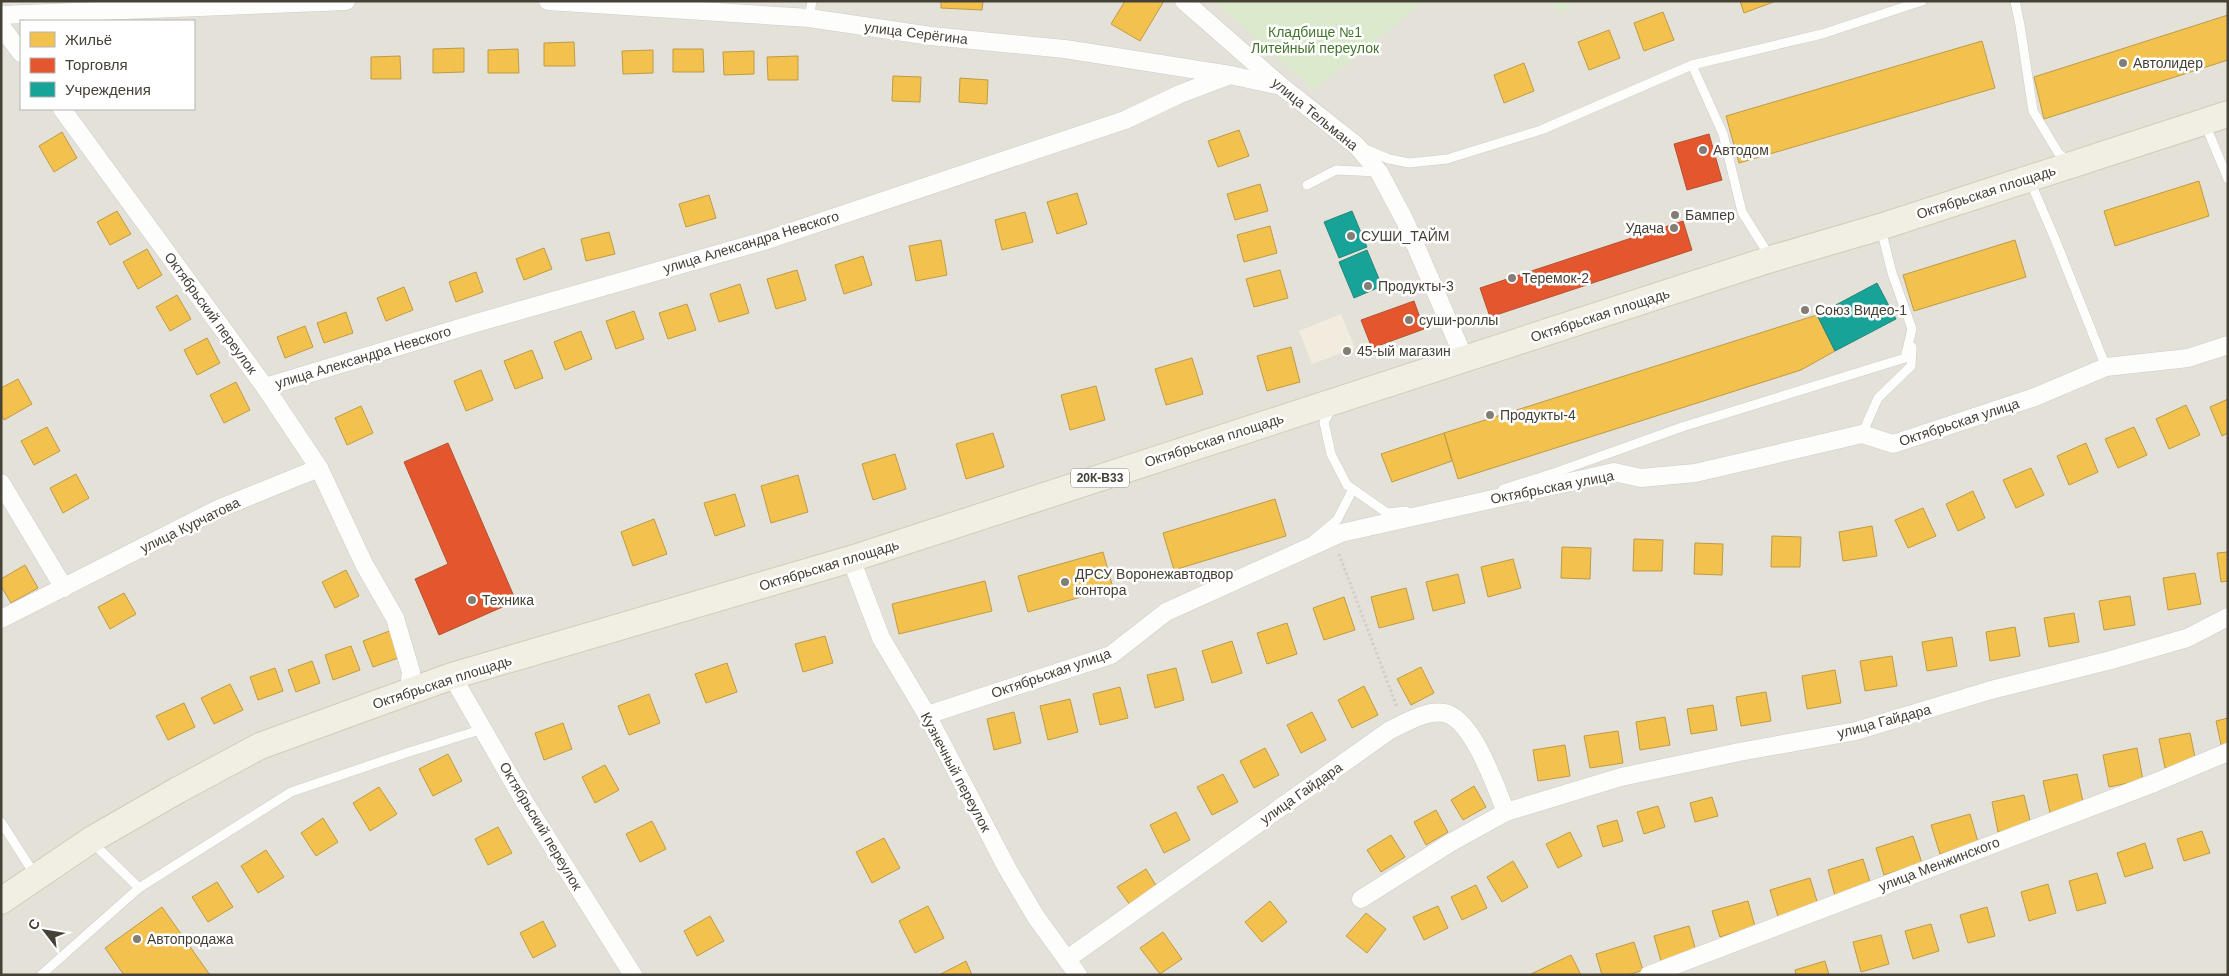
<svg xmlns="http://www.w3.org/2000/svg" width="2229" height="976" font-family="Helvetica,sans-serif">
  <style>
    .residential { fill: #e3e1d8; fill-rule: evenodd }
    .commercial { fill: #f2ecde }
    .green { fill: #dbeacc }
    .homes { fill: #f2c14e; stroke: #be9b47 }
    .shops { fill: #e4572e; stroke: #b55031 }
    .public { fill: #17a398; stroke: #25867b }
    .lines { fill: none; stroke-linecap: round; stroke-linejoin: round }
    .lane-casing { stroke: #cecdc8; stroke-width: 10 }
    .street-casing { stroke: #cecdc8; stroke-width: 19 }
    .primary-casing { stroke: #d1ccb9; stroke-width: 28 }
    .path { stroke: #d0cfca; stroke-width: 3; stroke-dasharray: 2.5 2.5; stroke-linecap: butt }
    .lane { stroke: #fdfdfc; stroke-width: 9 }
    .street { stroke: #fdfdfc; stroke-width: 18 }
    .primary { stroke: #f1eee4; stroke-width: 26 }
    .poi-dot { fill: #827e76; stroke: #fff; stroke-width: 2 }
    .labels { text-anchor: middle; stroke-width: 5; stroke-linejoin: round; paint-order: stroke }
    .shield { fill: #fff; stroke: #7e7a73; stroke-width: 1 }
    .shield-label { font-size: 12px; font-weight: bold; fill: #464137 }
    .park-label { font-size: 14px; fill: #43752d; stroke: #fff }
    .street-label { font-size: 14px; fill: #464137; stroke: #fff }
    .poi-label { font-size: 14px; fill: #464137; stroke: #fff; text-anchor: start }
  </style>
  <rect width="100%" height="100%" fill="#f0efeb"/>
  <path class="residential" d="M1,1H2228V975H1ZM21,21H194V109H21Z"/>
  <polygon class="commercial" points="1341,314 1355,348 1312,364 1299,331"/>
  <g class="green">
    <polygon points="1214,1 1425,1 1314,90"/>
    <polygon points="1547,1 1576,1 1562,13"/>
  </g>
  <g class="homes">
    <polygon points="941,1 983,1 982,10 941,8"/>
    <polygon points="1125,1 1164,1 1140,41 1111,24"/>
    <polygon points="1740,1 1776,1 1744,13"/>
    <polygon points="1663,12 1674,40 1644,51 1634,23"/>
    <polygon points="2228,15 2228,60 2044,119 2034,77"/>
    <polygon points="1609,30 1620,58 1589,70 1578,42"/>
    <polygon points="1982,41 1995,88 1739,163 1726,116"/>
    <polygon points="574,42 575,66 544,66 544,43"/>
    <polygon points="464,48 464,72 433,73 433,49"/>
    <polygon points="518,49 519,73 488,73 488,50"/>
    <polygon points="673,49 703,49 704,72 673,72"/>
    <polygon points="653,50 653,73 623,74 622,51"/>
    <polygon points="754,51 754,74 724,75 723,52"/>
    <polygon points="400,56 401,79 371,79 371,57"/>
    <polygon points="798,56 798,80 768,80 767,57"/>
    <polygon points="1524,63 1534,91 1504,103 1494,75"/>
    <polygon points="893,76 921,77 920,102 892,101"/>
    <polygon points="960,78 988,80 987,104 959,102"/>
    <polygon points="1239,130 1249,156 1218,167 1208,141"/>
    <polygon points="62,132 77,158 54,172 39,146"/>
    <polygon points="2199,181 2209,216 2115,246 2104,211"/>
    <polygon points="1260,184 1268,211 1235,220 1227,194"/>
    <polygon points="1077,193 1087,224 1057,234 1047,202"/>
    <polygon points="709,195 716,218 686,227 679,204"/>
    <polygon points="117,211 131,234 110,245 97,222"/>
    <polygon points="1025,212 1033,242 1002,250 995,220"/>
    <polygon points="1270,226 1277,253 1244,262 1237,235"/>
    <polygon points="609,232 615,254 586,261 581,239"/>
    <polygon points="941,240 947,275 916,281 909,246"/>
    <polygon points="2015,240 2026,277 1914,311 1903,275"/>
    <polygon points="544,248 552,269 524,280 516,259"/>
    <polygon points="147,249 162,275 138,289 123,262"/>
    <polygon points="863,256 872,285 844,294 835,265"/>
    <polygon points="797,270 806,300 776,309 767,279"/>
    <polygon points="1280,270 1288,298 1254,307 1246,279"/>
    <polygon points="476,272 483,292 456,302 449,282"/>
    <polygon points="740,284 749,313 719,322 710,294"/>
    <polygon points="404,287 413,310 386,321 377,298"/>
    <polygon points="177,295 191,319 170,331 156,307"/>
    <polygon points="687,304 696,330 668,339 659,313"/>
    <polygon points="634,311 644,339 616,349 606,321"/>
    <polygon points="346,312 353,333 324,343 317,323"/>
    <polygon points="1817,315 1835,351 1801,370 1458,479 1444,433"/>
    <polygon points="305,326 313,347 285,358 277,337"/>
    <polygon points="581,331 592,359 565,370 554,342"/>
    <polygon points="207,338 220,363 197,375 184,350"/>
    <polygon points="1291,347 1300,382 1267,391 1257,356"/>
    <polygon points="532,350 543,378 515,389 504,361"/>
    <polygon points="1192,358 1203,394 1166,405 1155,369"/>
    <polygon points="481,370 493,400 466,411 454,381"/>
    <polygon points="18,379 32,404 4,420 1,414 1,388"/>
    <polygon points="236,382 250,410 224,423 210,395"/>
    <polygon points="1096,386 1105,420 1070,430 1061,395"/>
    <polygon points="2228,399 2228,433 2222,436 2210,407"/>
    <polygon points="2186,405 2200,435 2169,449 2156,419"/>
    <polygon points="361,406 373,433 347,445 335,418"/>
    <polygon points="47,427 60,451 34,465 21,441"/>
    <polygon points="2134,427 2147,455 2118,468 2105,439"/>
    <polygon points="993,433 1004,467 966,479 956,444"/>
    <polygon points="1444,433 1452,461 1392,482 1381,454"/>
    <polygon points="2086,443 2098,472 2069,485 2057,456"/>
    <polygon points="895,454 906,489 873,500 862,464"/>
    <polygon points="2031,468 2044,495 2016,508 2003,480"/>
    <polygon points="76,474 89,498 63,513 50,488"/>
    <polygon points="798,475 808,512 771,523 761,486"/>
    <polygon points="1973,491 1985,518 1958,531 1946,504"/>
    <polygon points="735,494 745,526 715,536 704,503"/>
    <polygon points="1275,499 1286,536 1174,570 1163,533"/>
    <polygon points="1923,508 1936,536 1908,548 1895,520"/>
    <polygon points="654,519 667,554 633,566 621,532"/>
    <polygon points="1872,526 1877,556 1843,561 1839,532"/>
    <polygon points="1772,536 1801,537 1800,567 1771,567"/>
    <polygon points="1634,539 1663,540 1662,571 1633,571"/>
    <polygon points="1695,543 1723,544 1722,575 1694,574"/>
    <polygon points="1562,547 1591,548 1590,579 1561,578"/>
    <polygon points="1103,552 1113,588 1028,612 1018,576"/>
    <polygon points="2228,552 2228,581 2221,582 2217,553"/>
    <polygon points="1513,559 1521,588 1488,597 1481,567"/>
    <polygon points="25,565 38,588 11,603 1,586 1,579"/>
    <polygon points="346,570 359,596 335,608 322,582"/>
    <polygon points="2195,573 2201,604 2168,610 2163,578"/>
    <polygon points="1458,574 1465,603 1433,611 1426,582"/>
    <polygon points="985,581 992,611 899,634 892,604"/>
    <polygon points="1406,588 1414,619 1379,628 1371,597"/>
    <polygon points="124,593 136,614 110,629 98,607"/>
    <polygon points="2130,596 2135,625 2104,630 2099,601"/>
    <polygon points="1344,597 1355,630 1324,640 1313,608"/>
    <polygon points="2074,613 2079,642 2049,647 2044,618"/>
    <polygon points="1287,623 1297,654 1267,664 1257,633"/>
    <polygon points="2015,627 2020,656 1990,661 1986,632"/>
    <polygon points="392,630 401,657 373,667 363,641"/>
    <polygon points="825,636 833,663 803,672 795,644"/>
    <polygon points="1952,637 1957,666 1927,671 1922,642"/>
    <polygon points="1232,641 1242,673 1212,683 1202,651"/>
    <polygon points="351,646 360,670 333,680 325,655"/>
    <polygon points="1892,656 1897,686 1865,691 1860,661"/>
    <polygon points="312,661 320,683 296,692 288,670"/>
    <polygon points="727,663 737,692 706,703 695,674"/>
    <polygon points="1421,667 1434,693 1411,705 1397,679"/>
    <polygon points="275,668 283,691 258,700 250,677"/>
    <polygon points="1176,668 1184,700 1155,708 1147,675"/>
    <polygon points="1835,670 1841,703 1807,709 1802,676"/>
    <polygon points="230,684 243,710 214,724 201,698"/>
    <polygon points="1364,686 1378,715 1352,728 1338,700"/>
    <polygon points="1120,687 1128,718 1100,725 1093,694"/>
    <polygon points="1766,692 1771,721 1741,726 1736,697"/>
    <polygon points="649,694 660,723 629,735 618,706"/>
    <polygon points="1070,699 1078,732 1048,740 1040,706"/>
    <polygon points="184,703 195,727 168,740 156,716"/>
    <polygon points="1713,705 1717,730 1691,734 1687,709"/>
    <polygon points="1014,712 1021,743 994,750 987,719"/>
    <polygon points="1312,712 1326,740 1301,753 1287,725"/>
    <polygon points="1665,717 1670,745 1640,750 1636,722"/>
    <polygon points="2228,718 2228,748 2222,749 2216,721"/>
    <polygon points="563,723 572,749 544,760 535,733"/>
    <polygon points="1618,731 1623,763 1590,768 1584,736"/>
    <polygon points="2190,733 2196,762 2165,768 2159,739"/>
    <polygon points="1565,745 1570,776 1538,781 1533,750"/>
    <polygon points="1265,748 1279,775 1254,788 1240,761"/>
    <polygon points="2137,748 2143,780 2109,787 2103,755"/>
    <polygon points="448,754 462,781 433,796 419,769"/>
    <polygon points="605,765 619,790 595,803 582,777"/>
    <polygon points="1223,774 1238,802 1212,815 1197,787"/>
    <polygon points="2077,774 2084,806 2050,813 2043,781"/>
    <polygon points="1474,786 1486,807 1463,820 1451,800"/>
    <polygon points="379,787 397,814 370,831 353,803"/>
    <polygon points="2024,795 2031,825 1998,832 1992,802"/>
    <polygon points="1712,797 1718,816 1695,822 1690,803"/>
    <polygon points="1658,806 1665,827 1644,834 1637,812"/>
    <polygon points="1436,810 1448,832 1426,845 1414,822"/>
    <polygon points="1176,812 1190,840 1164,853 1150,825"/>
    <polygon points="1970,814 1978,842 1940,854 1931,825"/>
    <polygon points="323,818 338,842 316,856 301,833"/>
    <polygon points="1617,820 1623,841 1603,847 1597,826"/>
    <polygon points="652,821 666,849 640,862 626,834"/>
    <polygon points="498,827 512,853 488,865 475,839"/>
    <polygon points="2202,831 2210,853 2184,861 2177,839"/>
    <polygon points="1570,832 1582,856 1558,868 1546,844"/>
    <polygon points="1391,835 1405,857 1381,872 1367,850"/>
    <polygon points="1913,836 1922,863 1884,875 1876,848"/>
    <polygon points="884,838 900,868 872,883 856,852"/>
    <polygon points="2145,843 2153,868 2125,877 2117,853"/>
    <polygon points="266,850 284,877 258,893 241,866"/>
    <polygon points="1863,859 1871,885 1835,896 1828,870"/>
    <polygon points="1513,861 1528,887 1502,902 1487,877"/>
    <polygon points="1146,869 1157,887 1130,905 1117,887"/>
    <polygon points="2097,873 2106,903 2077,911 2069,881"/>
    <polygon points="1810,878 1819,908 1779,920 1770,890"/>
    <polygon points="217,882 233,907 208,922 192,897"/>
    <polygon points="2048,884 2056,913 2029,921 2021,892"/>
    <polygon points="1476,885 1487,908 1462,920 1451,897"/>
    <polygon points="1270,901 1287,922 1262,942 1245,922"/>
    <polygon points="1748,901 1755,926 1720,937 1712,911"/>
    <polygon points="928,906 944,938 915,953 899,921"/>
    <polygon points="1438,906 1448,928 1424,940 1413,917"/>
    <polygon points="162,907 210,975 124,975 105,948"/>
    <polygon points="1987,907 1995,936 1968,943 1960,915"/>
    <polygon points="1366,913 1386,929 1367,953 1346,936"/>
    <polygon points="710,916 724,941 697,956 684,931"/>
    <polygon points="543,921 556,946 533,958 520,933"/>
    <polygon points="1931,924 1939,951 1913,959 1905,931"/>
    <polygon points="1689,926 1696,951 1661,961 1654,936"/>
    <polygon points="1163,932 1182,959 1160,974 1140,948"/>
    <polygon points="1881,935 1889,964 1861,972 1853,942"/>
    <polygon points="1634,942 1643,970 1628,975 1602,975 1596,954"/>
    <polygon points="1571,955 1581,975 1531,975 1531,974"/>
    <polygon points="966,961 972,975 939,975"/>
    <polygon points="1825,961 1829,975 1796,975 1795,970"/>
  </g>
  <g class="shops">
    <polygon points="1709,134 1722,180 1687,190 1674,144"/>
    <polygon points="1683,221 1692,250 1490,317 1480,288"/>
    <polygon points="1414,301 1424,329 1372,348 1361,320"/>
    <polygon points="448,443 516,601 439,635 415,579 448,564 404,462"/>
  </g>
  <g class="public">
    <polygon points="1352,211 1367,247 1339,258 1324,222"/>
    <polygon points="1367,250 1382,286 1354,298 1339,262"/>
    <polygon points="1877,283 1896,319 1835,351 1817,315"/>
  </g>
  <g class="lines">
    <defs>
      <g id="lane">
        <polyline points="2015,1 2020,25 2033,111 2059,154 2069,161"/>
        <polyline points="809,18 812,1"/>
        <polyline points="1692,65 1723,134 1742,212 1770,257"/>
        <polyline points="2205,124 2228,179"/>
        <polyline points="1363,148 1389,159 1409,163 1447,159 1541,130 1692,65 1822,34 1922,1"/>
        <polyline points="2030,181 2055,239 2106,367"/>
        <polyline points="1307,185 1336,170 1378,172"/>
        <polyline points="1332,408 1324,422 1331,454 1347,485 1387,513 1406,511"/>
        <polyline points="1862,434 1878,398 1911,366 1912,347"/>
        <polyline points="1503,489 1554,473 1682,427 1905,358 1912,329 1892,273 1881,229"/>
        <polyline points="1314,539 1337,520 1353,489"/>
        <polyline points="1,822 35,875"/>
        <polyline points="93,843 139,888"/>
        <polyline points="41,975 139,888 291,792 406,753 483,729"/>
      </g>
      <g id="street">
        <polyline points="548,1 809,18 931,36 1065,49 1230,75 1281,86"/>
        <polyline points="1184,1 1281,86 1356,145 1379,172 1405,221 1465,360"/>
        <polyline points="1,15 346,1"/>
        <polyline points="1,26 21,53"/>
        <polyline points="62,109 265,387 319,468 364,564 395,618 411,672 409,691"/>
        <polyline points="265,387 476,323 767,240 1125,120 1180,94 1230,75"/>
        <polyline points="1,483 64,588"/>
        <polyline points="851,559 881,638 927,715 1008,870 1036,917 1078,975"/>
        <polyline points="1,619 218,509 319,468"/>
        <polyline points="452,676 527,806 633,975"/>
        <polyline points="927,715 1111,655 1166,612 1341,533 1614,472 1641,478 1695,473 1862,434 1893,444 2035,397 2106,367 2188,358 2228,345"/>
        <polyline points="1361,899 1450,843 1506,812"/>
        <path d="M1067,959L1390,730C1406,723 1425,710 1444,713C1472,717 1496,788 1506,812L1621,777L1739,752L1856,731L1991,690L2111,660L2187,638L2228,617"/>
        <polyline points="1649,975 2154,783 2228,752"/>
      </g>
      <polyline id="primary" points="1,901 91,840 178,790 260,746 452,676 851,559 1771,259 1880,227 2228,114"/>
    </defs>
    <use href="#lane" class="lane-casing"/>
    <use href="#street" class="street-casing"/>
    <use href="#primary" class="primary-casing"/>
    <polyline class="path" points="1339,554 1397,707"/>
    <use href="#lane" class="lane"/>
    <use href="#street" class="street"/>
    <use href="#primary" class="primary"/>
  </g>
  <g class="poi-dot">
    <circle cx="2123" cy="63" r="5"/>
    <circle cx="1703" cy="150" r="5"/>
    <circle cx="1675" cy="215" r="5"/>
    <circle cx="1674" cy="228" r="5"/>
    <circle cx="1351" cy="236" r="5"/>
    <circle cx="1512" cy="278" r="5"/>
    <circle cx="1368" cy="286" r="5"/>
    <circle cx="1805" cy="310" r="5"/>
    <circle cx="1409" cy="320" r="5"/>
    <circle cx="1347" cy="351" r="5"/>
    <circle cx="1490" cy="415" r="5"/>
    <circle cx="1065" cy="582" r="5"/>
    <circle cx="472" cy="600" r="5"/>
    <circle cx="137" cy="939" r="5"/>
  </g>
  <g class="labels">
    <rect class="shield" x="1071" y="468.5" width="58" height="19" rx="4"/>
    <g class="shield-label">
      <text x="1100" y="482">20К-В33</text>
    </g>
    <g class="park-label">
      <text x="1315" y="37">Кладбище №1<tspan x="1315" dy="16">Литейный переулок</tspan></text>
    </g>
    <g class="street-label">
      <text transform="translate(916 33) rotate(7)" y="5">улица Серёгина</text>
      <text transform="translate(1315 114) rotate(39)" y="5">улица Тельмана</text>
      <text transform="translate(1986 192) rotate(-18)" y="5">Октябрьская площадь</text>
      <text transform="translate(751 242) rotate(-17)" y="5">улица Александра Невского</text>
      <text transform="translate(211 313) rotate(54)" y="5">Октябрьский переулок</text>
      <text transform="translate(1600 315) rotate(-18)" y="5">Октябрьская площадь</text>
      <text transform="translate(363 357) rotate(-17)" y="5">улица Александра Невского</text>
      <text transform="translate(1959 422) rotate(-18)" y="5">Октябрьская улица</text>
      <text transform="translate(1214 440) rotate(-18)" y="5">Октябрьская площадь</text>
      <text transform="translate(1552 487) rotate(-11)" y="5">Октябрьская улица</text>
      <text transform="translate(190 525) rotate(-26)" y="5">улица Курчатова</text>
      <text transform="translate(829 565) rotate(-17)" y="5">Октябрьская площадь</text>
      <text transform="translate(1051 673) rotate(-19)" y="5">Октябрьская улица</text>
      <text transform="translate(442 682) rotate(-18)" y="5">Октябрьская площадь</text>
      <text transform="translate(1884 721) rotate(-15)" y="5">улица Гайдара</text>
      <text transform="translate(956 772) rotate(62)" y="5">Кузнечный переулок</text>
      <text transform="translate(1301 793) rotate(-35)" y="5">улица Гайдара</text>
      <text transform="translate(541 826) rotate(59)" y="5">Октябрьский переулок</text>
      <text transform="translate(1939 864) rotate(-21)" y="5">улица Менжинского</text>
    </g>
    <g class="poi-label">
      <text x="2133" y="68">Автолидер</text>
      <text x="1713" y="155">Автодом</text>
      <text x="1685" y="220">Бампер</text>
      <text x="1664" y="233" text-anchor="end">Удача</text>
      <text x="1361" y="241">СУШИ_ТАЙМ</text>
      <text x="1522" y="283">Теремок-2</text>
      <text x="1378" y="291">Продукты-3</text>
      <text x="1815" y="315">Союз Видео-1</text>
      <text x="1419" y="325">суши-роллы</text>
      <text x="1357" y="356">45-ый магазин</text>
      <text x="1500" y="420">Продукты-4</text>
      <text x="1075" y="579">ДРСУ Воронежавтодвор<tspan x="1075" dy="16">контора</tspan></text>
      <text x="482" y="605">Техника</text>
      <text x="147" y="944">Автопродажа</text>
    </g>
  </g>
  <rect width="2229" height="976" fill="none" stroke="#464137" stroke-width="5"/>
  <rect x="20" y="20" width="175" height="90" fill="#ffffff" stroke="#b5b3af"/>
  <rect x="30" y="32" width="25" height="15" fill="#f2c14e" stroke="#b5b3af"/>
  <text x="65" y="45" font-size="15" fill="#464137">Жильё</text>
  <rect x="30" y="58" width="25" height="15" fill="#e4572e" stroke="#b5b3af"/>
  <text x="65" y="70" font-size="15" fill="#464137">Торговля</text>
  <rect x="30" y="82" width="25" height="15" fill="#17a398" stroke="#b5b3af"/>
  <text x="65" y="95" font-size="15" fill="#464137">Учреждения</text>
  <g transform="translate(45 931) rotate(301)" stroke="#ffffff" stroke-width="4" paint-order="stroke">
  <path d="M0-4L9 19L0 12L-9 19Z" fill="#464137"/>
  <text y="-8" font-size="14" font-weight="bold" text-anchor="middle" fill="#464137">С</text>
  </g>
</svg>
